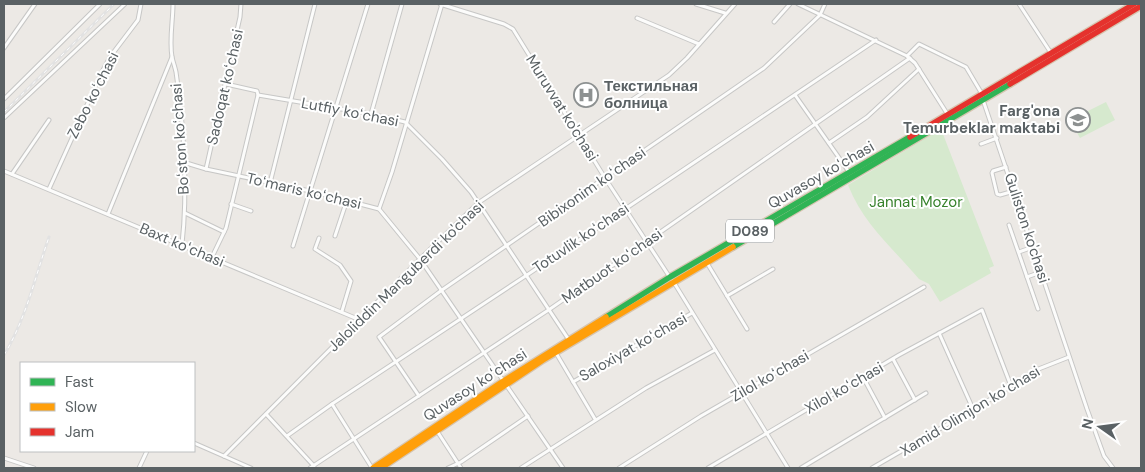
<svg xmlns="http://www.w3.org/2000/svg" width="1145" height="472" font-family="'DM Sans',sans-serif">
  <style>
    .green { fill: #d6e9ce }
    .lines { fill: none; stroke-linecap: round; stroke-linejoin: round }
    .street-casing { stroke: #c7c7c6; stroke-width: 5 }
    .fast-casing { stroke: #d6c5b0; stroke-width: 8 }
    .slow-casing { stroke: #d6c5b0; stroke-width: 8 }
    .jam-casing { stroke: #d6c5b0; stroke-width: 8 }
    .street { stroke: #fcfcfb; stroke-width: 3 }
    .fast { stroke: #30b455; stroke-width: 5.5 }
    .slow { stroke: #ff9f0a; stroke-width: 5.5 }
    .jam { stroke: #e5322d; stroke-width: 5.5 }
    .rail-casing { stroke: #e2e2e2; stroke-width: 3 }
    .rail { stroke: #fff; stroke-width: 1; stroke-dasharray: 4; stroke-linecap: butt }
    .labels { text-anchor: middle; stroke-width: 4; stroke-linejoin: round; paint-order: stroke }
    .shield { fill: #fff; stroke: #8c9092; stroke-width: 1 }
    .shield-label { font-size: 14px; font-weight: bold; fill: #5a6164 }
    .poi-label { font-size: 15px; font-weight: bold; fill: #5a6164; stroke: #fff; text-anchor: start }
    .street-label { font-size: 15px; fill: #5a6164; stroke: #fff }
    .park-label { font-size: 15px; fill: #37822c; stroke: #fff }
  </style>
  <rect width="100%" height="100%" fill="#ece9e5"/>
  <g class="green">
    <polygon points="1106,102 1115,120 1080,138 1070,120"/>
    <path d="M941,129L994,266L989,268L991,273L940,302L929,284L919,279C892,247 864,225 848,185Z"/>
  </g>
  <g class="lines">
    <defs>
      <g id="street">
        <path d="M173,4C173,21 169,40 172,57C173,62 175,67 176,72C184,125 188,191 182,244"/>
        <polyline points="440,4 504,24 513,29 605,178 669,276"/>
        <polyline points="696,4 725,13"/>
        <polyline points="798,4 907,56"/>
        <polyline points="1019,4 1051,53"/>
        <polyline points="637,18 699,44"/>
        <polyline points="774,22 790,4"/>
        <polyline points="4,48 35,4"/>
        <polyline points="226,84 257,91 258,95"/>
        <polyline points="795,95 849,172"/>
        <polyline points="4,99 100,4"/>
        <polyline points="983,100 1087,409 1104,456 1113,468"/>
        <polyline points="371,114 402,4"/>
        <polyline points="948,115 915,63 907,56 919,44 966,67 982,94"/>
        <polyline points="4,118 125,4"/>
        <polyline points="829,143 867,117 919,69"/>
        <polyline points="981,144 997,138"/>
        <polyline points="183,162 206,169 310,191 379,209 420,259 563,468"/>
        <polyline points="1006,167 993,171 992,173 997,194 1000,195 1014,191"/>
        <polyline points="206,169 240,17 241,4"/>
        <polyline points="4,171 360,320"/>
        <polyline points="12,174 49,120"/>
        <polyline points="270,183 315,4"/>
        <polyline points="49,189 101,74 110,57 138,20 141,4"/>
        <polyline points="231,204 251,211"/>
        <polyline points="379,209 392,172 442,4"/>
        <polyline points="185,213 224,232"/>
        <polyline points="108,214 172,57"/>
        <polyline points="1009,225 1038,309"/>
        <polyline points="335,236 347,200"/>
        <polyline points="319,238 315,249 340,265 351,281 342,311"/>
        <polyline points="293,246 368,4"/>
        <polyline points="1019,252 1033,247"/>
        <polyline points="212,257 226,228 258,95 371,114 405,122 442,159 471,192 569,340"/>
        <polyline points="707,263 747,329"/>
        <polyline points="1027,277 1041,272"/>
        <polyline points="673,281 788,468"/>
        <polyline points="727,296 773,269"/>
        <polyline points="939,333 973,409"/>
        <polyline points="556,353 595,419"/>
        <polyline points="893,359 915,400"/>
        <polyline points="863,377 885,418"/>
        <polyline points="573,382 692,313"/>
        <polyline points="419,396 379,337 442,290 764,68 820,15 825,4"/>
        <polyline points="332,404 372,468"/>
        <polyline points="266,414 314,466"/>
        <polyline points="437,431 461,468"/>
        <polyline points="287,436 332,404 527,275 876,40"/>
        <polyline points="194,443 251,468"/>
        <polyline points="224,456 420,259 478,203 669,75 687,58 735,4"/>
        <polyline points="4,458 34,468"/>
        <polyline points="139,468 147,451"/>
        <polyline points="310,468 550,309 910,58"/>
        <polyline points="448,468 461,462 528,416"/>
        <polyline points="521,468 646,388 715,350"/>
        <polyline points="619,468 701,416 924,287"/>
        <polyline points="708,468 899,355 982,310 1011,386"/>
        <polyline points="801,468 926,393"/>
        <polyline points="872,468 986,402 1036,370 1069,357"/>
      </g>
      <g id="fast">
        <polyline points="733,247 1010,84"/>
        <polyline points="606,317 670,277 910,137"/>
      </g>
      <g id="slow">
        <polyline points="373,468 502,382 606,317"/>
        <polyline points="381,468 543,360 733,247"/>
      </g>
      <g id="jam">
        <polyline points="1010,84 1141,6"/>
        <polyline points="910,137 1134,4"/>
      </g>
    </defs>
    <use href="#street" class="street-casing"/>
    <use href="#fast" class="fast-casing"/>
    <use href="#slow" class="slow-casing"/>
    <use href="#jam" class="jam-casing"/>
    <use href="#street" class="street"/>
    <use href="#fast" class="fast"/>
    <use href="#slow" class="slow"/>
    <use href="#jam" class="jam"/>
    <defs>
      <g id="rail">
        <polyline points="4,112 114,4"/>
        <path d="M4,355C26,319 35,277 49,237"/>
      </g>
    </defs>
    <use href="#rail" class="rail-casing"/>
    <use href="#rail" class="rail"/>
  </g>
  <defs>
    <symbol id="hospital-ring" viewBox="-11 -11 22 22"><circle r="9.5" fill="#fff" stroke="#8d9191" stroke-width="1.5"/><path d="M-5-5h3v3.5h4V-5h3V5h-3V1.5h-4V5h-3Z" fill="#8d9191"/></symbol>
    <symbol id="university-ring" viewBox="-11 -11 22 22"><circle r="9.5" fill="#fff" stroke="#8d9191" stroke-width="1.5"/><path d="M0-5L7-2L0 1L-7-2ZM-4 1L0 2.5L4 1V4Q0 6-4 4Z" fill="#8d9191"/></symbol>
  </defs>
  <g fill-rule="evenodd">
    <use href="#hospital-ring" x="572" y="81" width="28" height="28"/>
    <use href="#university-ring" x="1064" y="106" width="28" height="28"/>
  </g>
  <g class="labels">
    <rect class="shield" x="726" y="219.5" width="48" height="23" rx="4"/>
    <g class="shield-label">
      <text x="750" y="236">D089</text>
    </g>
    <g class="poi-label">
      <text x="604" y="91">Текстильная<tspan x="604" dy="17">болница</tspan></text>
      <text x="1060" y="116" text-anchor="end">Farg'ona<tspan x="1060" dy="17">Temurbeklar maktabi</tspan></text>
    </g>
    <g class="street-label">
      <text transform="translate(225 87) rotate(-77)" y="5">Sadoqat koʻchasi</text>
      <text transform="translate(93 95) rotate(-63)" y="5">Zebo koʻchasi</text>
      <text transform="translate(562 108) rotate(58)" y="5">Muruvvat ko'chasi</text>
      <text transform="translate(350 112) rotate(11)" y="5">Lutfiy koʻchasi</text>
      <text transform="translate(180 139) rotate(-94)" y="5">Boʻston koʻchasi</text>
      <text transform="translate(821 175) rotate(-30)" y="5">Quvasoy koʻchasi</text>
      <text transform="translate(592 187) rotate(-35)" y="5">Bibixonim koʻchasi</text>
      <text transform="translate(304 191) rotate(13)" y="5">Toʻmaris koʻchasi</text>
      <text transform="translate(1027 228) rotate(72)" y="5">Guliston ko'chasi</text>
      <text transform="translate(581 238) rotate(-34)" y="5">Totuvlik koʻchasi</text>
      <text transform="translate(182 245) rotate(23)" y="5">Baxt koʻchasi</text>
      <text transform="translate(612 266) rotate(-35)" y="5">Matbuot koʻchasi</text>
      <text transform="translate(406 276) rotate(-44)" y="5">Jaloliddin Manguberdi ko'chasi</text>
      <text transform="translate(633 347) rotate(-30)" y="5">Saloxiyat koʻchasi</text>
      <text transform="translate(770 376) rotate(-30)" y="5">Zilol koʻchasi</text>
      <text transform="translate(475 385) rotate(-33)" y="5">Quvasoy koʻchasi</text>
      <text transform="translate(844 388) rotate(-30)" y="5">Xilol koʻchasi</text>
      <text transform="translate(970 411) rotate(-31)" y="5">Xamid Olimjon koʻchasi</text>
    </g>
    <g class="park-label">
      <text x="916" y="207">Jannat Mozor</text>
    </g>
  </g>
  <rect width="1145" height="472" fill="none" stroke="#5a6164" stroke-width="10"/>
  <rect x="20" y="362" width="175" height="90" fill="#ffffff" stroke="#bdc0c1"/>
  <rect x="30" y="378" width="25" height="8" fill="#30b455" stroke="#bdc0c1"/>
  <text x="65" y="387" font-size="15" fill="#5a6164">Fast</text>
  <rect x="30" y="403" width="25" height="8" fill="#ff9f0a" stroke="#bdc0c1"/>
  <text x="65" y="412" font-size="15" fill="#5a6164">Slow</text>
  <rect x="30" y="428" width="25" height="8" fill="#e5322d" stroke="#bdc0c1"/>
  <text x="65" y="437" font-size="15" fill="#5a6164">Jam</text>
  <g transform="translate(1100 427) rotate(284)" stroke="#ffffff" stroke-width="4" paint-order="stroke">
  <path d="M0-4L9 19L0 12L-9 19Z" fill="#5a6164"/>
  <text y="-8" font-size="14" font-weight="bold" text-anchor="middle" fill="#5a6164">N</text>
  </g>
</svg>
